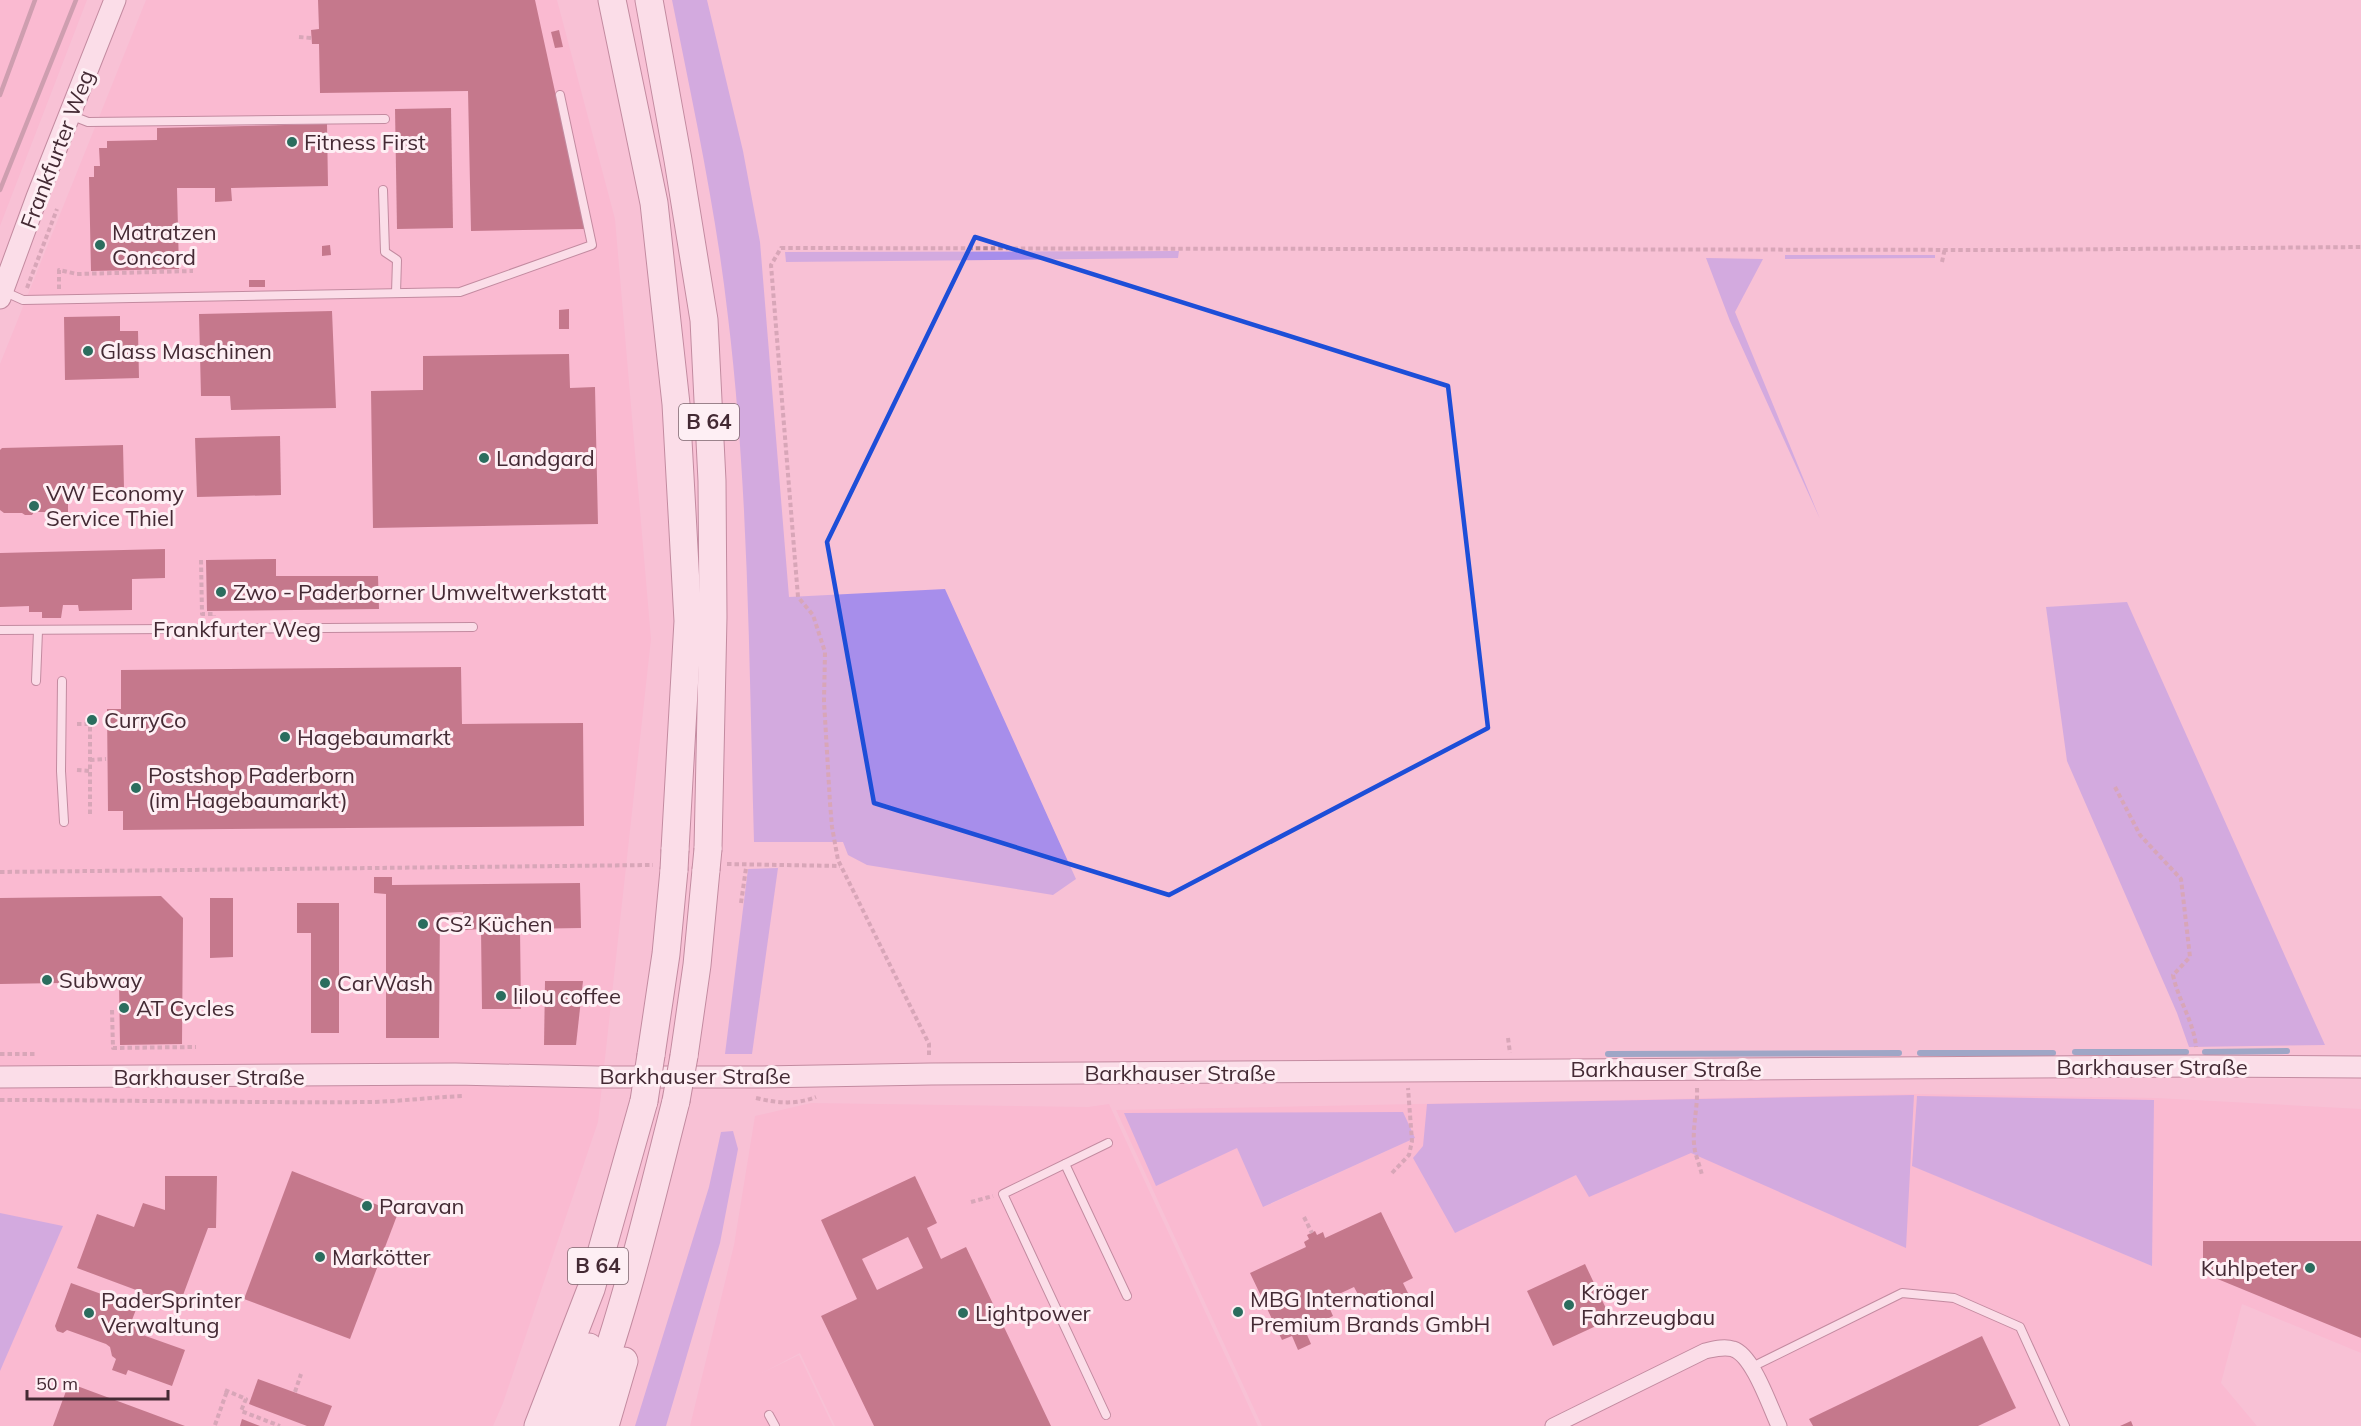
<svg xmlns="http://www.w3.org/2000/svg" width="2361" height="1426" font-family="Mulish,sans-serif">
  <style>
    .built { fill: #fcb1cd; fill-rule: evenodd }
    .green { fill: #a78eeb }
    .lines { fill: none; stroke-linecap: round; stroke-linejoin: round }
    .stream { stroke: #3485b3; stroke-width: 6 }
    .building { fill: #882134; fill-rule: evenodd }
    .lane-casing { stroke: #834960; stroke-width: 10 }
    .street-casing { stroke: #834960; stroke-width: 17 }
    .secondary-casing { stroke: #834960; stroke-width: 23 }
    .highway-casing { stroke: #834960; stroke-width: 29 }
    .path { stroke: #b18595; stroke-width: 4; stroke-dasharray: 4.5 3; stroke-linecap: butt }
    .lane { stroke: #fff; stroke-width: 8 }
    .street { stroke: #fff; stroke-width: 15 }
    .secondary { stroke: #fff; stroke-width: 21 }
    .highway { stroke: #fff; stroke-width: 27 }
    .rail { stroke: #9b7382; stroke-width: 4.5 }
    .highway-bridge-casing { stroke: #834960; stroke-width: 29; stroke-linecap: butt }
    .highway-bridge { stroke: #fff; stroke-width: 27 }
    .marked { fill: none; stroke: #1d4ed8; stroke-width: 4.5; stroke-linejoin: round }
    .poi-dot { fill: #2b6d5e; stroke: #feeff4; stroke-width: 2 }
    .labels { text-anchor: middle; stroke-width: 6; stroke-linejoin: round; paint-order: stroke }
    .shield { fill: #feeff4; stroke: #7c656e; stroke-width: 1.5 }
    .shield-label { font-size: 21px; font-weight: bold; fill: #442a34 }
    .poi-label { font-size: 22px; fill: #442a34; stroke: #feeff4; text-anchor: start }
    .street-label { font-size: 22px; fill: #442a34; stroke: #feeff4 }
  </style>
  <rect width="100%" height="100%" fill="#f8c1d5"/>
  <g class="built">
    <polygon points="0,0 87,0 0,226"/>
    <polygon points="146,0 557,0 615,219 651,639 598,1122 503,1403 493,1426 0,1426 0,364"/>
    <path d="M1915,1094L2157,1098L2361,1109V1353L2242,1304L2221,1383L2257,1426H1262L1116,1110ZM1917,1096L2152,1266L1913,1166ZM1415,1138L1264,1207L1237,1148Z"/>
    <polygon points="811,1103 1088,1107 1109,1104 1258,1426 835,1426 800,1353 762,1373 799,1355 833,1426 690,1426 734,1245 755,1116"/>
  </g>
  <g class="green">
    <path d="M672,0H707L743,151L760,242L789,597L945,589L1076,879L1053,895L867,865L848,855L843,842H754C749,667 749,491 728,317C716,210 693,105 672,0Z"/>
    <polygon points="1179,251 1178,258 786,262 785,252"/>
    <polygon points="1785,255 1935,255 1935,258 1785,259"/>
    <polygon points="1706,258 1763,259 1735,312 1820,519 1730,321"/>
    <polygon points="2127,602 2310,1012 2325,1045 2189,1047 2177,1013 2067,761 2046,607"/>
    <polygon points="778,868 752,1054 725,1054 748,869"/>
    <polygon points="1914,1095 1906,1248 1691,1153 1589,1197 1576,1175 1455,1233 1413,1158 1423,1146 1427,1104"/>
    <polygon points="1917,1096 2154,1100 2152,1266 1912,1166"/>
    <polygon points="1403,1112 1415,1138 1263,1207 1237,1148 1156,1186 1124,1113"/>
    <polygon points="733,1131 738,1149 720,1243 666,1426 635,1426 709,1187 721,1132"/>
    <polygon points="0,1213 63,1226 0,1371"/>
  </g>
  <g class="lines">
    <g class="stream">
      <polyline points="2075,1052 2186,1052"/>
      <polyline points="2205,1052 2287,1051"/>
      <polyline points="1920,1053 2053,1053"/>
      <polyline points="1608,1054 1899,1053"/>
    </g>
  </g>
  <g class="building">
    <polygon points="318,0 535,0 585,229 471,231 468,91 320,93 319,44 312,44 311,30 319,29"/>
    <polygon points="559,30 563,47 555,48 551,32"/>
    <polygon points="451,108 453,228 397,229 395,109"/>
    <polygon points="327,124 328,186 231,188 232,201 215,202 215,188 177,188 179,269 91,271 89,177 94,177 94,166 100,166 99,148 107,148 107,141 157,140 157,128"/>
    <polygon points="330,245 331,255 322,256 322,246"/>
    <rect x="249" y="280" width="16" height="7"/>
    <polygon points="569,309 569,329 559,329 559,310"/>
    <polygon points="332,311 336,408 231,410 230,396 201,396 199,314"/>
    <polygon points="120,316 120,331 138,331 139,378 65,380 64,317"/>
    <polygon points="569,354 570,388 595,387 598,524 373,528 371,391 423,390 423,356"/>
    <polygon points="280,436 281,495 197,497 195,438"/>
    <polygon points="123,445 124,488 68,489 68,512 34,512 32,515 25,515 22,513 4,513 0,510 0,450 2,448"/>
    <polygon points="165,549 165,578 132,579 132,610 79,611 78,605 63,605 61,618 42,618 42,612 29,612 29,606 0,607 0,553"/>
    <polygon points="276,559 276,576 378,576 379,609 207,611 206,560"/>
    <polygon points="461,667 462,724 583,723 584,826 123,830 123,811 108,811 107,709 121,709 121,670"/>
    <polygon points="374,877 392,877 392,885 580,883 581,928 520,929 521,1009 482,1009 481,929 463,930 463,912 440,913 439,1038 386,1038 386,894 374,893"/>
    <polygon points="161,896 183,918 182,1044 120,1045 119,982 0,984 0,898"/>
    <polygon points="210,898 233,898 233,957 210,958"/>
    <polygon points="297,903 339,903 339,1033 311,1033 311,933 297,933"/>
    <polygon points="545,981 583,981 576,1045 544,1045"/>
    <polygon points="292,1171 398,1213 350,1339 244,1299"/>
    <polygon points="165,1176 217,1176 216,1228 208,1228 179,1306 77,1268 97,1214 134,1227 143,1203 165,1210"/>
    <path d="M915,1176L937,1223L927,1228L941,1259L966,1247L1051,1426H874L821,1316L857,1299L821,1220ZM908,1237L923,1268L877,1290L862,1259Z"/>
    <polygon points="1381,1212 1413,1278 1403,1283 1410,1297 1397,1303 1390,1289 1362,1302 1354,1287 1326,1300 1333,1316 1305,1330 1311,1344 1298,1350 1292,1336 1282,1340 1250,1273 1306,1247 1304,1242 1309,1239 1307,1235 1315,1231 1317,1235 1323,1232 1325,1238"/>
    <polygon points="2203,1241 2361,1241 2361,1338 2203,1273"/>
    <polygon points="1585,1264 1611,1319 1553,1346 1527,1291"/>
    <polygon points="71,1283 137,1307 132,1320 143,1324 140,1334 185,1350 172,1386 128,1370 126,1375 112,1370 116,1359 112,1356 110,1347 106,1344 67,1330 63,1333 57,1331 55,1326"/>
    <polygon points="1982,1336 2016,1408 1978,1426 1813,1426 1809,1419"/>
    <polygon points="258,1379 332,1406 324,1426 307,1426 249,1404"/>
    <polygon points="69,1383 185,1426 53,1426"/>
    <polygon points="242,1419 260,1426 240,1426"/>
    <polygon points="2131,1421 2133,1426 2120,1426"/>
  </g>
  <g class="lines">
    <defs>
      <g id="lane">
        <polyline points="70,115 88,122 385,119"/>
        <polyline points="383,190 385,252 397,260 396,293"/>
        <polyline points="3,291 23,300 460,292 592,245 560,95"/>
        <polyline points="0,630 473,627"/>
        <polyline points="36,681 38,631"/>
        <polyline points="62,681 61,771 64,822"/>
        <polyline points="1065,1164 1127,1296"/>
        <polyline points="1752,1367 1902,1293 1954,1298 2020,1327 2065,1426"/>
        <polyline points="769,1415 775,1426"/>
        <polyline points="1106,1415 1003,1194 1108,1143"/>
      </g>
      <path id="street" d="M1553,1426L1705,1351C1714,1349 1724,1346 1733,1349C1753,1355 1770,1407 1779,1426"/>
      <g id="secondary">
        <polyline points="0,298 37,197 115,0"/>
        <polyline points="0,1077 455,1074 598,1077 759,1077 931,1074 2197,1066 2361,1067"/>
      </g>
      <g id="highway">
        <polyline points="612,0 654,203 676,404 688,621 675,850"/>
        <polyline points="649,0 678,160 704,320 712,481 713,617 708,849"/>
        <polyline points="651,1055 666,954 674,870"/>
        <polyline points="684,1056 697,965 706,870"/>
        <polyline points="538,1426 591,1289 644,1101"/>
        <polyline points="560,1426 589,1347"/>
        <path d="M582,1426C623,1320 648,1211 676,1101"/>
        <polyline points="605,1426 624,1361"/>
      </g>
    </defs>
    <use href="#lane" class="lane-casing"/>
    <use href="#street" class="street-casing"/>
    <use href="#secondary" class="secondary-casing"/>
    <use href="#highway" class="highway-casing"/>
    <g class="path">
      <polyline points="299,37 311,38"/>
      <polyline points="1942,262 1945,248"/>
      <polyline points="27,288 57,209"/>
      <polyline points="59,289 59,270 77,274 193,271"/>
      <polyline points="201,560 202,614 214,614 214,616"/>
      <polyline points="77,724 90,724"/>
      <polyline points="90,760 106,759"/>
      <polyline points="77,770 90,771"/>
      <path d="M2115,787L2140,835L2181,879L2190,957L2173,975C2178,1000 2194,1022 2196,1047"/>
      <polyline points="90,814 90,716"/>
      <polyline points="727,864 840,866"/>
      <polyline points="0,872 653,865"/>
      <polyline points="741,903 746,868"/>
      <polyline points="112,1010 113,1048 196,1047"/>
      <polyline points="1508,1038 1510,1053"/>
      <polyline points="0,1054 36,1054"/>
      <polyline points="929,1055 929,1044 838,860 832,827 830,803 824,701 825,652 813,615 798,597 771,265 781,248 2010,250 2361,247"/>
      <path d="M1697,1088C1698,1109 1691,1131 1695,1151C1697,1159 1700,1167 1702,1175"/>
      <path d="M756,1098C777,1103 795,1105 816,1097"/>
      <path d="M0,1100C124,1100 249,1103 373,1102C404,1101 434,1097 464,1096"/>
      <polyline points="1392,1173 1409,1155 1412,1141 1408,1088"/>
      <polyline points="971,1202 993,1196"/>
      <polyline points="1304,1217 1312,1233"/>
      <polyline points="225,1390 246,1399 241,1411 280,1426"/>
      <polyline points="295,1392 301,1374"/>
      <polyline points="215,1425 227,1391"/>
    </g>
    <use href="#lane" class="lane"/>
    <use href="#street" class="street"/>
    <use href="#secondary" class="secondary"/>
    <use href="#highway" class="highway"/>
    <g class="rail">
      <polyline points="0,95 35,0"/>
      <polyline points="0,190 76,0"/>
    </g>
    <defs>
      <g id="highway-bridge">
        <polyline points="674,870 675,850"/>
        <polyline points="706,870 708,849"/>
        <polyline points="644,1101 651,1055"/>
        <polyline points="676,1101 684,1056"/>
      </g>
    </defs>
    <use href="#highway-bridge" class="highway-bridge-casing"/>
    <use href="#highway-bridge" class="highway-bridge"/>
  </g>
  <path d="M0 0H2361V1426H0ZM975,237L1448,386L1488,728L1169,895L874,803L827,542Z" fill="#f8c1d5" fill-opacity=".55" fill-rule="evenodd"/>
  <path class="marked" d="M975,237L1448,386L1488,728L1169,895L874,803L827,542Z"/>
  <g class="poi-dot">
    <circle cx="292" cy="142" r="6"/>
    <circle cx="100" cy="245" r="6"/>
    <circle cx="88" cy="351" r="6"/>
    <circle cx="484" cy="458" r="6"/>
    <circle cx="34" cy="506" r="6"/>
    <circle cx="221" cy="592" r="6"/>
    <circle cx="92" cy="720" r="6"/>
    <circle cx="285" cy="737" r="6"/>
    <circle cx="136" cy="788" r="6"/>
    <circle cx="423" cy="924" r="6"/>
    <circle cx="47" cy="980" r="6"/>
    <circle cx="325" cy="983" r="6"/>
    <circle cx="501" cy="996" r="6"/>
    <circle cx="124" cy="1008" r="6"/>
    <circle cx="367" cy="1206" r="6"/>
    <circle cx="320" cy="1257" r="6"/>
    <circle cx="2310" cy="1268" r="6"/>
    <circle cx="1569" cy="1305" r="6"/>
    <circle cx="1238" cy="1312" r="6"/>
    <circle cx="89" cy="1313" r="6"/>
    <circle cx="963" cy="1313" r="6"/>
  </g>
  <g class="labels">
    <g class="shield">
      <rect x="679" y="404" width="60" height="36" rx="4.5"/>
      <rect x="568" y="1248" width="60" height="36" rx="4.5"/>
    </g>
    <g class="shield-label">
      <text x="709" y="429">B 64</text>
      <text x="598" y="1273">B 64</text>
    </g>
    <g class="poi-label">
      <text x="304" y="150">Fitness First</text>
      <text x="112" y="240">Matratzen<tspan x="112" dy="25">Concord</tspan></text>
      <text x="100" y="359">Glass Maschinen</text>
      <text x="496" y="466">Landgard</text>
      <text x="46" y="501">VW Economy<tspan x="46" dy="25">Service Thiel</tspan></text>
      <text x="233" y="600">Zwo - Paderborner Umweltwerkstatt</text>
      <text x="104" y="728">CurryCo</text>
      <text x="297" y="745">Hagebaumarkt</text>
      <text x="148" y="783">Postshop Paderborn<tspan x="148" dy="25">(im Hagebaumarkt)</tspan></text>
      <text x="435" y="932">CS² Küchen</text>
      <text x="59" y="988">Subway</text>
      <text x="337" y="991">CarWash</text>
      <text x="513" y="1004">lilou coffee</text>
      <text x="136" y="1016">AT Cycles</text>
      <text x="379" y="1214">Paravan</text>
      <text x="332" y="1265">Markötter</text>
      <text x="2298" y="1276" text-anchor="end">Kuhlpeter</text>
      <text x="1581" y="1300">Kröger<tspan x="1581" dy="25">Fahrzeugbau</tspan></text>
      <text x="1250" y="1307">MBG International<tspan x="1250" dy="25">Premium Brands GmbH</tspan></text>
      <text x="101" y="1308">PaderSprinter<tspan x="101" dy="25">Verwaltung</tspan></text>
      <text x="975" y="1321">Lightpower</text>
    </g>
    <g class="street-label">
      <text transform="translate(57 149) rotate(-69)" y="8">Frankfurter Weg</text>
      <text x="237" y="637">Frankfurter Weg</text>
      <text x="2152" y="1075">Barkhauser Straße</text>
      <text x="1666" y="1077">Barkhauser Straße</text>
      <text x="1180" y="1081">Barkhauser Straße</text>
      <text x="695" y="1084">Barkhauser Straße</text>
      <text x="209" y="1085">Barkhauser Straße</text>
    </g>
  </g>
  <path d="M27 1390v9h141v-9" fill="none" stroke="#442a34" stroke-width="3"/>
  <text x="36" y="1390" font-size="18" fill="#442a34" stroke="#feeff4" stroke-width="4.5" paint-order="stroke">50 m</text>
</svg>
